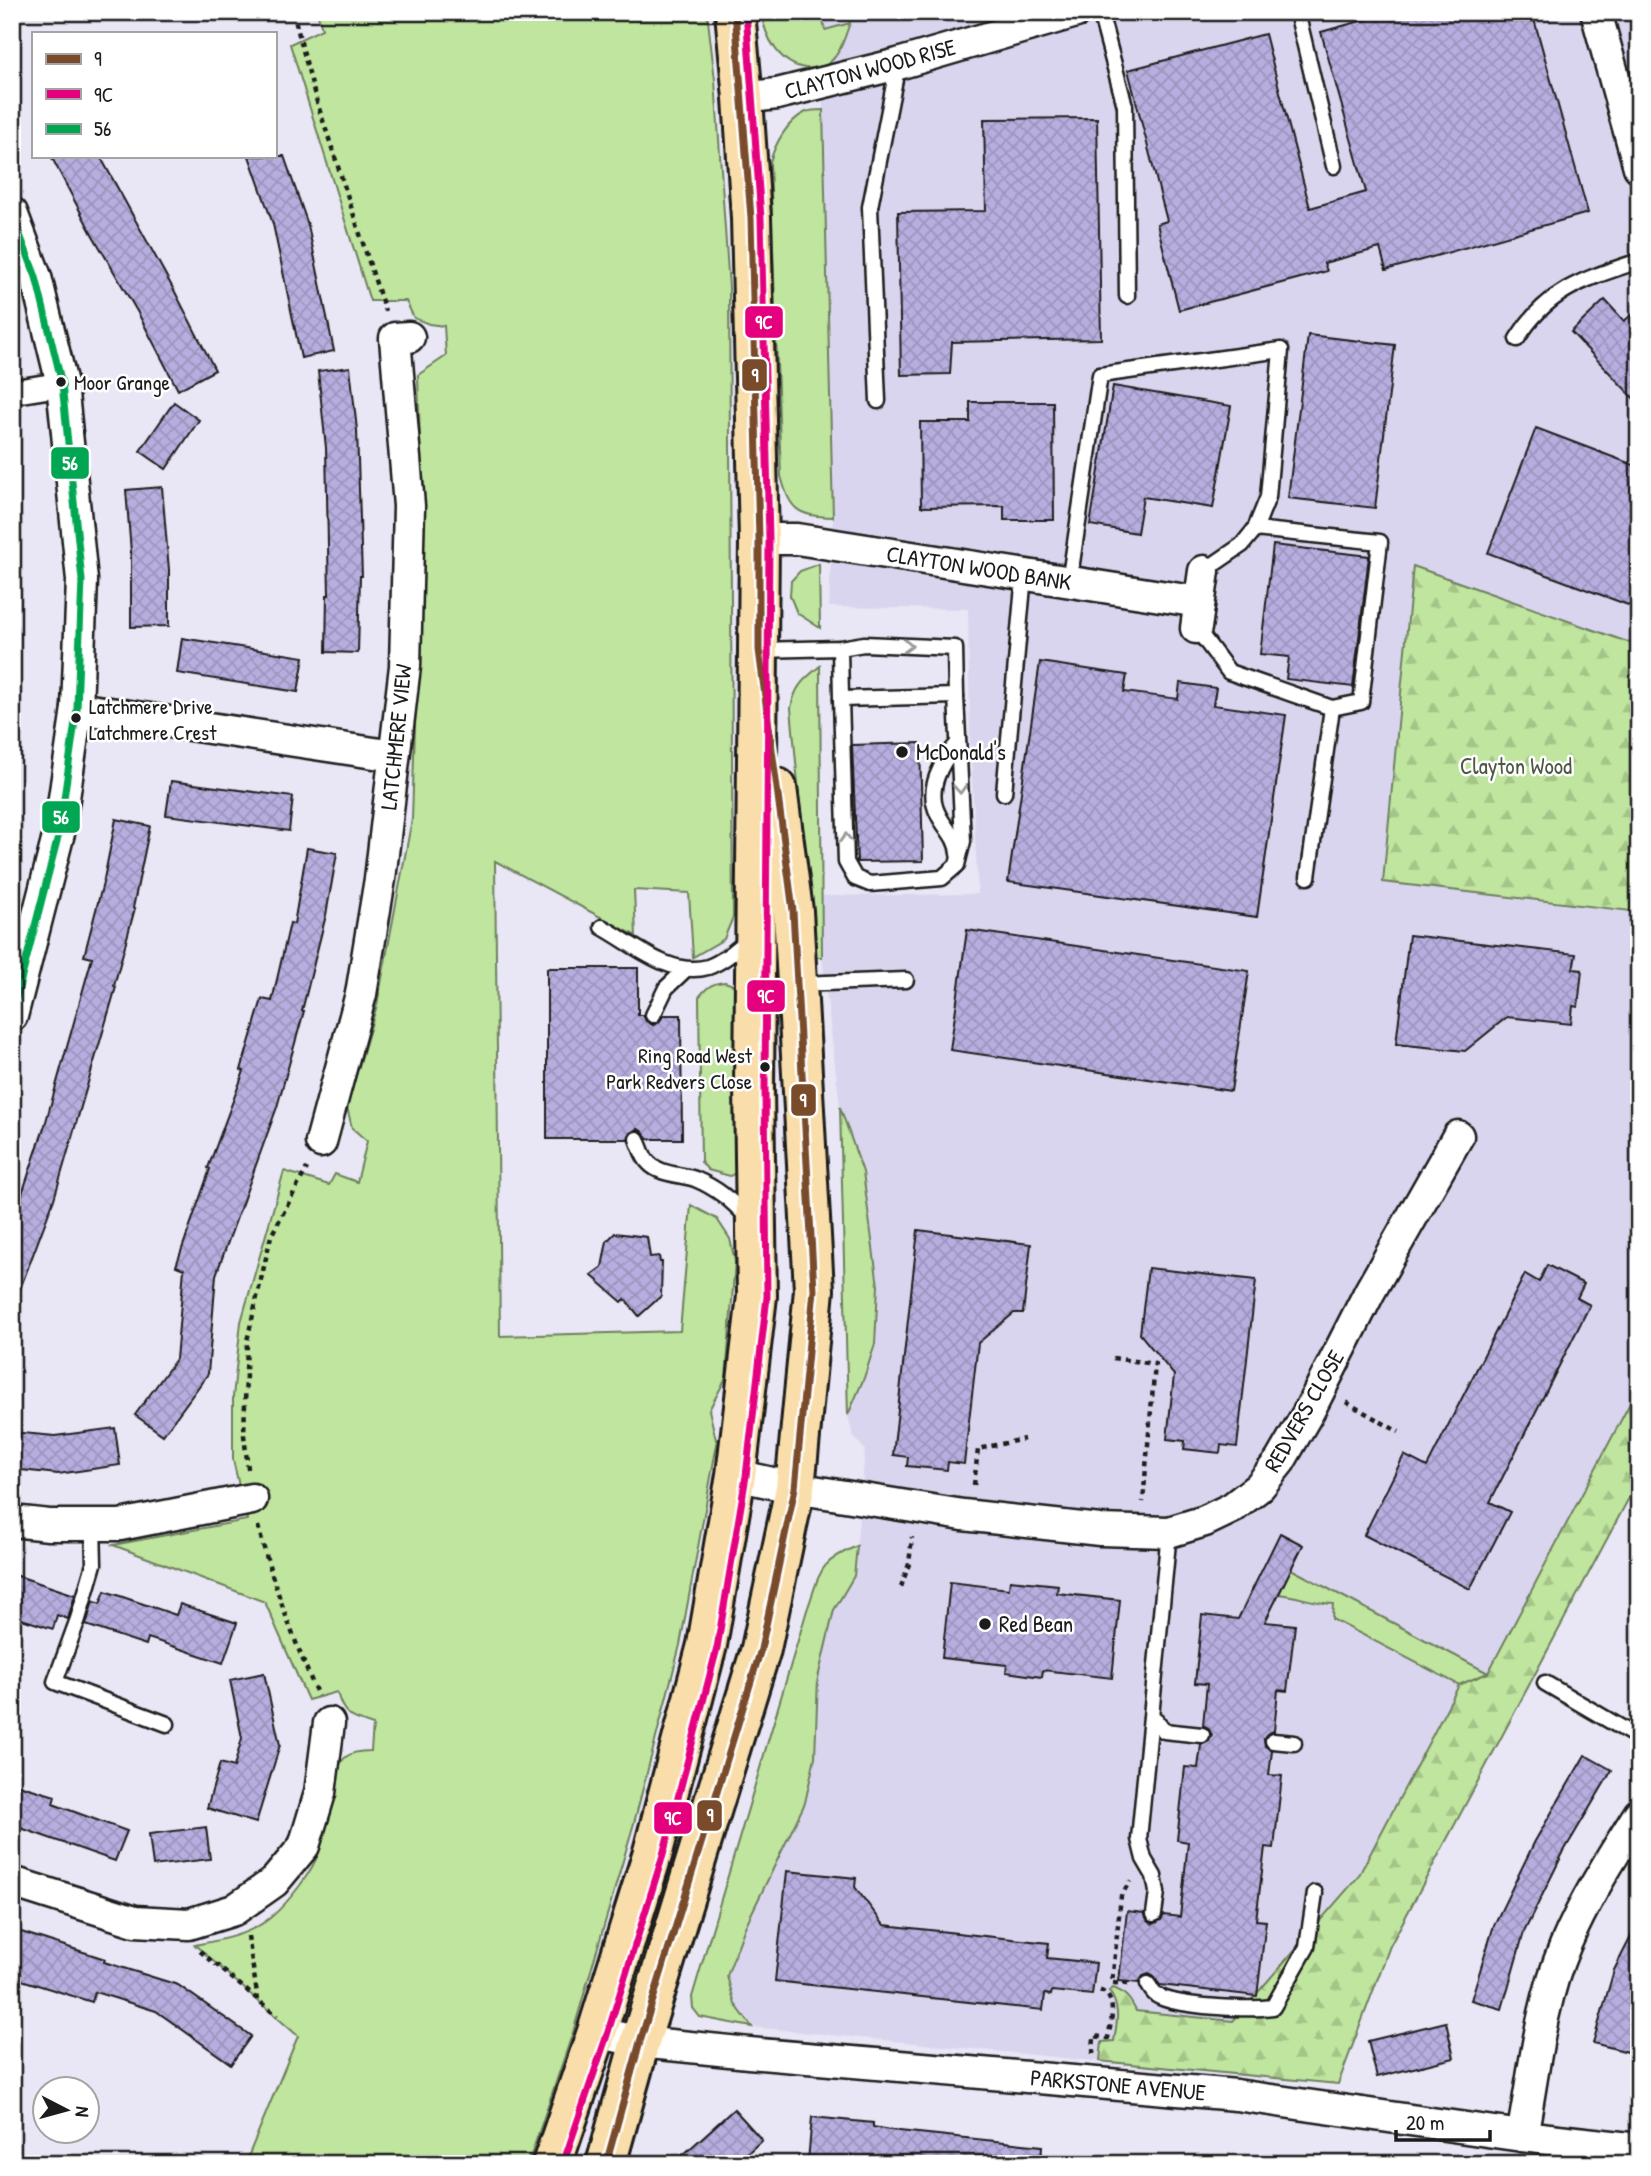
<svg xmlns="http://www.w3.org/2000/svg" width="1651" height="2176" font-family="'Patrick Hand',sans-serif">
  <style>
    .built { fill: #dad5ee }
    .grass { fill: #bfe59f; stroke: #6e805e; stroke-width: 2 }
    .forest { fill: url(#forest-firs); stroke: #6e805e; stroke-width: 2 }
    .building { fill: url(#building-cross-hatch); stroke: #1c1c1c; stroke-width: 2 }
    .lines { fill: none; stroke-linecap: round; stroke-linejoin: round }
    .service-casing { stroke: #1c1c1c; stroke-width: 19 }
    .pedestrian-casing { stroke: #1c1c1c; stroke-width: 28 }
    .minor-casing { stroke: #1c1c1c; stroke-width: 35 }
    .trunk-casing { stroke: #1c1c1c; stroke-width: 44 }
    .path { stroke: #1c1c1c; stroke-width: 4.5; stroke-dasharray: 5 5; stroke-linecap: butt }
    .service { stroke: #fff; stroke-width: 14 }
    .pedestrian { stroke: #fff; stroke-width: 23 }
    .minor { stroke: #fff; stroke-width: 30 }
    .trunk { stroke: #f9deab; stroke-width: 38 }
    .bus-1-casing { stroke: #fff; stroke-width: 12 }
    .bus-2-casing { stroke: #fff; stroke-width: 12 }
    .bus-3-casing { stroke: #fff; stroke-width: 12 }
    .bus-1 { stroke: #7a4b2a; stroke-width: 7 }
    .bus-2 { stroke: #e5007d; stroke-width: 7 }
    .bus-3 { stroke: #00a651; stroke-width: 7 }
    .oneway { stroke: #999 }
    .bus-dot { fill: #1c1c1c; stroke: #fff; stroke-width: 2.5 }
    .labels { text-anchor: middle; stroke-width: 5; stroke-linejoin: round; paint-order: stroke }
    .bus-label { font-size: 21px; fill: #1c1c1c; stroke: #fff; text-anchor: start }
    .street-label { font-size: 23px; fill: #1c1c1c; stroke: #fff }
    .poi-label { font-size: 23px; fill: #1c1c1c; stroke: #fff; text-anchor: start }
    .park-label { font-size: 23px; fill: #4d5843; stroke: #fff }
    .line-badge { stroke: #fff; stroke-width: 2.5 }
    .badge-label { font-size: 19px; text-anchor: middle; font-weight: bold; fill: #fff }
  </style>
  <defs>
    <pattern id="forest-firs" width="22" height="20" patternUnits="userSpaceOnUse" patternTransform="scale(1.75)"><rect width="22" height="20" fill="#bfe59f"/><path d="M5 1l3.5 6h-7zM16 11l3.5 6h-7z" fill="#a4c488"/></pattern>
    <pattern id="building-cross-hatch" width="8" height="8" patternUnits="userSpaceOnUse" patternTransform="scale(1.75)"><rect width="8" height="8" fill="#b7adde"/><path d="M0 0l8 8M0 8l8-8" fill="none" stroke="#9d94be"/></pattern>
  </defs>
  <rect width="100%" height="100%" fill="#e9e6f5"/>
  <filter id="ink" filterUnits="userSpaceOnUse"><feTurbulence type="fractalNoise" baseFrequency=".0143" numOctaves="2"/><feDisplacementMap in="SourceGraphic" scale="14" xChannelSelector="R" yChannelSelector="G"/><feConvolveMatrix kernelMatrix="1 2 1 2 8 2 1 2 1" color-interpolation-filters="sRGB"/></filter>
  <g filter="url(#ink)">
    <polygon class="built" points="821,12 1639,12 1639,646 1413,567 1383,882 1639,912 1639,1386 1276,2079 752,2027 735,2004 727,1976 745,1927 805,1803 815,1757 818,1678 834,1610 854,1576 865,1450 853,1436 848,1415 864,1378 874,1344 878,1286 863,1172 840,1107 822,957 822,896 978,894 970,739 968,609 829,607 833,517 823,110 824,30"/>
    <g class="grass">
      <path d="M317,12H707L715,80L729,288L733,917L724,939L693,957L689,893L634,890L636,936L495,861L500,1336L680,1331L691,1205L717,1219L730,1239L735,1261L726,1378L709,1410L717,1444L680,1645L634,1823L573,2032L528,2164H245L298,2036L195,1945C221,1940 249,1935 270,1918C288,1903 313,1872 320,1849C328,1825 329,1780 342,1761C349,1752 360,1751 371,1751L373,1725C351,1718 343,1716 337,1692L308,1700L265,1602L113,1545L247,1520L233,1460V1397L241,1322L284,1171L329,1185L335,1174L357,1182L367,1141L352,1128L347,1107L377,1005L412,819L422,510L418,375L446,356L444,326L429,324L414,318L406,301H370L290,44L322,29Z"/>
      <path d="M761,12H821L825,30L850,23C845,36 841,53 830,62C822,69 815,69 805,68C779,64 765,37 761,12Z"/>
      <path d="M823,110L833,517C797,516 790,510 781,476L770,162C775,144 787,121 806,112C811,110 818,110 823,110Z"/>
      <polygon points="819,564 820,628 797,613 790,596 791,581 800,571"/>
      <path d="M820,666L822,957H814L791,708C795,686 803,680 820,666Z"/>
      <path d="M725,982L733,985L737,991V1172L730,1176L708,1170L701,1162L699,997C707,987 712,983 725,982Z"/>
      <polygon points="840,1107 863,1172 878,1286 875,1344 864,1378 848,1415"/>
      <path d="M857,1546L854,1576L834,1610L818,1678L815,1757L805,1803L745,1927L727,1976L735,2004L752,2027L700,2017L693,2008L692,1997L807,1610C821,1572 817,1563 857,1546Z"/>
      <path d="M1291,1569L1488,1673L1459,1685L1332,1619L1333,1604C1314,1603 1298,1596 1279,1594Z"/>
      <polygon points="671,1847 679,1852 653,1945 643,1944"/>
    </g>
    <g class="forest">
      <polygon points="1413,566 1639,646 1639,912 1383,882"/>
      <path d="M1639,1386V1479L1390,1946L1338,2084L1100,2061L1102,2042L1114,2041C1117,2022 1121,2008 1109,1991L1113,1988C1125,1992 1131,2000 1136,2011L1233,2021L1358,1877L1459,1685L1488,1673Z"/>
    </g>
    <g class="building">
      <polygon points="1393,12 1532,12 1588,213 1386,270 1380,248 1324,263 1327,271 1179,310 1157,224 1167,221 1128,70 1265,34 1310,208 1366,192 1321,32"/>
      <polygon points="1097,118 1101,339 952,342 950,374 901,375 898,212 986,211 984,119"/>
      <polygon points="51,156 100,156 175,292 215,370 178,390 138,313 92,234"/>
      <polygon points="249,156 284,156 308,225 334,351 301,358 273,224"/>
      <polygon points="1605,300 1624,321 1639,309 1639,404 1571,332"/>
      <polygon points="1308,335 1395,345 1375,508 1288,498"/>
      <polygon points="350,367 357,430 360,518 362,576 360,576 358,653 326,652 327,595 329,595 327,495 326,448 318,371"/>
      <polygon points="1113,386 1231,406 1213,508 1143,497 1137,533 1090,525"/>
      <polygon points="174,402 199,420 166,469 140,451"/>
      <polygon points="970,402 1053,402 1054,520 1004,520 1004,506 921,507 920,422 970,422"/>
      <polygon points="1536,428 1639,467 1639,609 1488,553"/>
      <polygon points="162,487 169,570 169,626 131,627 131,552 126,490"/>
      <polygon points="1273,545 1369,556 1353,687 1286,679 1289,657 1260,654"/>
      <polygon points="182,638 304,657 298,692 177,673"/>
      <polygon points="1040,662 1127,675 1124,692 1178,699 1180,683 1216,688 1213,705 1286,715 1257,917 1008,882"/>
      <polygon points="920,743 923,861 857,862 852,745"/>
      <polygon points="171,781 293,797 289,831 166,815"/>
      <polygon points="116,819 150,826 133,908 135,908 114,986 116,987 54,1199 14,1305 12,1305 12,1224 45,1125 92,958 84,956 104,879"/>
      <polygon points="307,848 337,853 326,915 302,1011 304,1011 277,1107 216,1275 208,1374 163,1435 135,1415 176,1359 184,1269 176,1266 210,1169 208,1168 244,1071 241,1070 262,999 272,1001 290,923 294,924"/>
      <polygon points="967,930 1249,971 1231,1091 950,1050"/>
      <polygon points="1409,935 1576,954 1573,969 1582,970 1578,1007 1573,1006 1571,1024 1507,1017 1465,1051 1396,1044"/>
      <polygon points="547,968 638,968 638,1015 643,1015 646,1021 653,1025 659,1022 664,1015 681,1015 682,1139 647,1139 643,1132 638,1129 630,1133 628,1139 547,1139"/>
      <polygon points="918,1230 1031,1244 1023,1313 1014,1313 978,1343 964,1464 948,1462 947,1470 907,1466 908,1457 893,1455"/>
      <polygon points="615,1233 647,1237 650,1257 659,1256 660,1262 662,1262 661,1296 639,1316 625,1299 622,1302 591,1275 602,1267 607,1241"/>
      <polygon points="1547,1265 1584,1284 1577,1298 1590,1305 1490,1502 1510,1512 1470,1589 1364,1535 1404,1455 1427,1467 1525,1274 1539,1282"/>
      <polygon points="1148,1268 1256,1280 1237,1447 1221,1445 1220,1453 1184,1449 1185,1441 1167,1439 1174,1375 1140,1334"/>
      <polygon points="115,1428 120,1465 58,1474 12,1469 12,1432 55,1436"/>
      <polygon points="1280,1533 1303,1545 1265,1622 1295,1625 1287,1691 1278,1690 1274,1731 1268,1733 1264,1739 1265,1746 1272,1751 1269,1775 1282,1776 1274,1848 1265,1847 1256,1920 1266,1921 1257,1996 1160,1985 1153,1976 1149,1974 1143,1976 1139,1983 1119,1981 1127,1911 1144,1913 1148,1921 1153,1924 1161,1920 1164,1915 1180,1917 1188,1842 1177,1840 1185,1767 1198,1768 1201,1745 1209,1741 1212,1735 1208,1728 1203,1725 1207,1684 1195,1683 1202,1615 1238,1619"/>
      <polygon points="12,1574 75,1595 68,1619 57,1615 53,1629 12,1616"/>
      <polygon points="1010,1580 1058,1585 1057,1593 1120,1600 1112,1678 1043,1670 1042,1677 1006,1672 1007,1665 942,1658 950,1582 1009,1589"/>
      <polygon points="105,1591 176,1615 180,1604 237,1623 223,1663 148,1638 146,1645 86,1625 93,1601 100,1604"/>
      <polygon points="264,1673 280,1745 256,1823 207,1808 220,1763 234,1767 242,1738 230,1680"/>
      <polygon points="1585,1755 1612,1770 1564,1851 1524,1932 1502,2009 1471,2000 1494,1925 1535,1841"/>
      <polygon points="12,1783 55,1796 53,1804 127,1831 115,1861 12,1825"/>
      <polygon points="206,1827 210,1859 153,1866 149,1834"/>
      <polygon points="787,1871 856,1878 855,1887 884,1925 1049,1943 1047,1958 1096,1963 1092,1995 1052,1991 1051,1995 1045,1994 1043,2010 775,1981"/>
      <polygon points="1639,1921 1639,2012 1628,2052 1593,2043 1614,1970"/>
      <polygon points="12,1929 105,1959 104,1962 178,1985 251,2036 231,2064 156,2011 95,1992 92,2002 12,1977"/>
      <polygon points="1446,2022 1454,2058 1377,2077 1368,2041"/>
      <polygon points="734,2109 762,2140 736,2164 673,2164"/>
      <polygon points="812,2117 873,2123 873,2127 890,2130 1042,2146 1041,2164 837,2164 808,2161"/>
    </g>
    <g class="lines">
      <defs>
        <g id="service">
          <polyline points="1100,12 1125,106 1127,296"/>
          <polyline points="1297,12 1334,166"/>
          <path d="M1517,339C1548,289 1585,279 1639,261"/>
          <polyline points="878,401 870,207 898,64"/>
          <polyline points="1204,571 1242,545 1255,529 1380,542 1361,702 1332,708"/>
          <polyline points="1069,583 1100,375 1281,350 1268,497 1255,529"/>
          <polyline points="1196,628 1229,672 1332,708 1308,877"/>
          <polyline points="759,650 840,648 864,644 955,648 956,696 841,699 840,648"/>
          <polyline points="841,699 846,862 855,878 870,884 942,878 957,865 963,841 956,696"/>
          <polyline points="1004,793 1024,575"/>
          <path d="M958,854C957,837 945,829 938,814C925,789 942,761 958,743"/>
          <path d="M602,927C633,944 671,978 708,967C723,962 737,949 749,939"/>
          <polyline points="799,984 906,980"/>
          <polyline points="653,1015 666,988 685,970"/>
          <path d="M637,1139C640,1146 643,1158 649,1163C660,1175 681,1174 695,1179C717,1188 732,1201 748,1218"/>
          <polyline points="93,1525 94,1564 78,1619 55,1682 167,1724"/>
          <polyline points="1545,1683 1639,1738"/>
          <polyline points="1153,1717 1164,1731 1202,1735"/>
          <polyline points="1273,1741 1294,1743"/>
          <polyline points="1154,1914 1157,1892 1154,1876 1144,1859 1139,1839 1169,1532"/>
          <path d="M1148,1984C1151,1989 1153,1994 1158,1996C1179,2007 1250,2010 1273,2007L1307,1947L1315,1893"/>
        </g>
        <polyline id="pedestrian" points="12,392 62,384"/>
        <g id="minor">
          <polyline points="1596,12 1639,167"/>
          <polyline points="743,98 777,94 898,64 1076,12"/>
          <polyline points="12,213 36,277 62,384 82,580 77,708 59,833 12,1016"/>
          <polyline points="759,539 797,539 1199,602"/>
          <polyline points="1196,628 1204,571"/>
          <polyline points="77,708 394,756"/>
          <polyline points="321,1142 361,994 380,879 405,666 409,506 395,338 409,337"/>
          <polyline points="736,1475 795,1488 963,1515 1100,1530 1169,1532 1205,1521 1232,1508 1259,1487 1280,1461 1309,1411 1370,1291 1458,1136"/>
          <polyline points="12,1521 49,1525 120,1525 252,1499"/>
          <polyline points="12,1882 135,1921 189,1924 234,1910 274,1882 304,1846 320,1793 329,1723"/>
          <polyline points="597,2032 640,2042 749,2053 1236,2095 1522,2136 1639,2149"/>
          <path d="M1522,2136C1534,2073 1540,2005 1565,1946C1585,1899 1612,1857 1639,1814"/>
        </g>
        <g id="trunk">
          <polyline points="552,2164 597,2032 653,1852 707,1645 736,1475 757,1296 754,1088 759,539 751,218 743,98 735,12"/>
          <polyline points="606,2164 640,2042 761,1649 795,1488 814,1290 793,911 777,788"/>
        </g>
      </defs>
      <use href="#service" class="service-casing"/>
      <use href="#pedestrian" class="pedestrian-casing"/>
      <use href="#minor" class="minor-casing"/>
      <use href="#trunk" class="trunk-casing"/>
      <g class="path">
        <polyline points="293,12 315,96 385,311"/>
        <polyline points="1113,1358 1155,1364 1143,1502"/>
        <polyline points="1346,1402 1399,1432"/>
        <polyline points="248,1469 244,1435 247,1341 271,1236 307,1168"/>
        <polyline points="974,1485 978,1449 1024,1439"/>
        <path d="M258,1526C273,1585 294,1640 318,1696"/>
        <polyline points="901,1587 909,1564 912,1537"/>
        <polyline points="248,1936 258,2000"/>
        <polyline points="200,1951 277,2016"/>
        <polyline points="1128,1984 1112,1983 1121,1896 1130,1881"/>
        <path d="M1093,2054L1094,2036L1108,2038C1111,2022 1119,1994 1097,1990"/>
      </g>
      <use href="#service" class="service"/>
      <use href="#pedestrian" class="pedestrian"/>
      <use href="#minor" class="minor"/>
      <use href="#trunk" class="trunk"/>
      <defs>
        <polyline id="bus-1" points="606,2164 640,2042 761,1649 795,1488 814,1290 793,911 759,650 759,539 751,218 735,12"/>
        <polyline id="bus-2" points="563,2164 607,2035 663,1855 717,1648 746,1476 767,1297 765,1088 769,539 761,218 746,12"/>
        <polyline id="bus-3" points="12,214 36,277 62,384 82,580 77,708 59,833 12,1015"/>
      </defs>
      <use href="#bus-1" class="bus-1-casing"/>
      <use href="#bus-2" class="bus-2-casing"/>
      <use href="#bus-3" class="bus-3-casing"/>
      <use href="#bus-1" class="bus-1"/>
      <use href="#bus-2" class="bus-2"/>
      <use href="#bus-3" class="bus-3"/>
    </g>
    <defs><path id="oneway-chevron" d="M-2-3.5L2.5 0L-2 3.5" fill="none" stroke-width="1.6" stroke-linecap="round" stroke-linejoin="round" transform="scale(1.75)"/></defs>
    <g class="oneway">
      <use href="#oneway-chevron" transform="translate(908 646) rotate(2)"/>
      <use href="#oneway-chevron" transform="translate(960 789) rotate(87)"/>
      <use href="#oneway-chevron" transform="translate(846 838) rotate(-92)"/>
    </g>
  </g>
  <g class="bus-dot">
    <circle cx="61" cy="382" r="6"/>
    <circle cx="76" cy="718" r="6"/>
    <circle cx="902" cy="752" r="7"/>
    <circle cx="765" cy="1067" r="6"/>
    <circle cx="985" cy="1624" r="7"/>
  </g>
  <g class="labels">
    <g class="bus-label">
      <text x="74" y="390">Moor Grange</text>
      <text x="89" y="714">Latchmere Drive<tspan x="89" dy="26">Latchmere Crest</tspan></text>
      <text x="752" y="1063" text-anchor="end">Ring Road West<tspan x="752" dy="26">Park Redvers Close</tspan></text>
    </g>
    <g class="street-label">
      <text transform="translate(870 69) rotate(-15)" y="8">CLAYTON WOOD RISE</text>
      <text transform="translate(979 568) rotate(9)" y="8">CLAYTON WOOD BANK</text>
      <text transform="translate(396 737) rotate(-84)" y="8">LATCHMERE VIEW</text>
      <text transform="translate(1304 1411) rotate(-60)" y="8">REDVERS CLOSE</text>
      <text transform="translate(1118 2085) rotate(5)" y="8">PARKSTONE AVENUE</text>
    </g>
    <g class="poi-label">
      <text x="916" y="760">McDonald's</text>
      <text x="999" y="1632">Red Bean</text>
    </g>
    <g class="park-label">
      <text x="1516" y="774">Clayton Wood</text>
    </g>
  </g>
  <g class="line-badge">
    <rect x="744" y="305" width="40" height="34" rx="7" fill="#e5007d"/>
    <rect x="741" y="358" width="27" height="34" rx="7" fill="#7a4b2a"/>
    <rect x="50" y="446" width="40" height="34" rx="7" fill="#00a651"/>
    <rect x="41" y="800" width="40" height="34" rx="7" fill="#00a651"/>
    <rect x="746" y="979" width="40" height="34" rx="7" fill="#e5007d"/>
    <rect x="790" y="1083" width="27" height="34" rx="7" fill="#7a4b2a"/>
    <rect x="696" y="1799" width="27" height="33" rx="7" fill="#7a4b2a"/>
    <rect x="653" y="1801" width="40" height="34" rx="7" fill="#e5007d"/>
  </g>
  <g class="badge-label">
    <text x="764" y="329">9C</text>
    <text x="755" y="382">9</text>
    <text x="70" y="470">56</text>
    <text x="61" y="824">56</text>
    <text x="766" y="1003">9C</text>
    <text x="803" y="1107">9</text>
    <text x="710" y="1822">9</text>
    <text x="673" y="1825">9C</text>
  </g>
  <rect width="1651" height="2176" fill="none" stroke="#fff" stroke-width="42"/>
  <rect x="21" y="21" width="1609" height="2134" fill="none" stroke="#1c1c1c" stroke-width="2.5" filter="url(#ink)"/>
  <rect x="32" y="32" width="245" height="126" fill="#ffffff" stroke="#a4a4a4" stroke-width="2"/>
  <rect x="46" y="54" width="35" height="10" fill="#7a4b2a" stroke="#a4a4a4" stroke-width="2"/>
  <text x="94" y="66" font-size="21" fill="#1c1c1c">9</text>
  <rect x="46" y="89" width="35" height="10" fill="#e5007d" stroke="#a4a4a4" stroke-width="2"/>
  <text x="94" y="102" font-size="21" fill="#1c1c1c">9C</text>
  <rect x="46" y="124" width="35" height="10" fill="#00a651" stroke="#a4a4a4" stroke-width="2"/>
  <text x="94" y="136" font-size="21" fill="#1c1c1c">56</text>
  <g transform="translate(66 2110) rotate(96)"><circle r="33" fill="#ffffff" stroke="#a4a4a4" stroke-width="2"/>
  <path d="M0-5L12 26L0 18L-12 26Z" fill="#1c1c1c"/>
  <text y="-10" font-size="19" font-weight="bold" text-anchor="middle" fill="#1c1c1c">N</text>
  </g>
  <path d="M1396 2130v10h94v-10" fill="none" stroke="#1c1c1c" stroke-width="3.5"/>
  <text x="1406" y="2130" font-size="21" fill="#1c1c1c" stroke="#ffffff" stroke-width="5" paint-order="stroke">20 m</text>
</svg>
